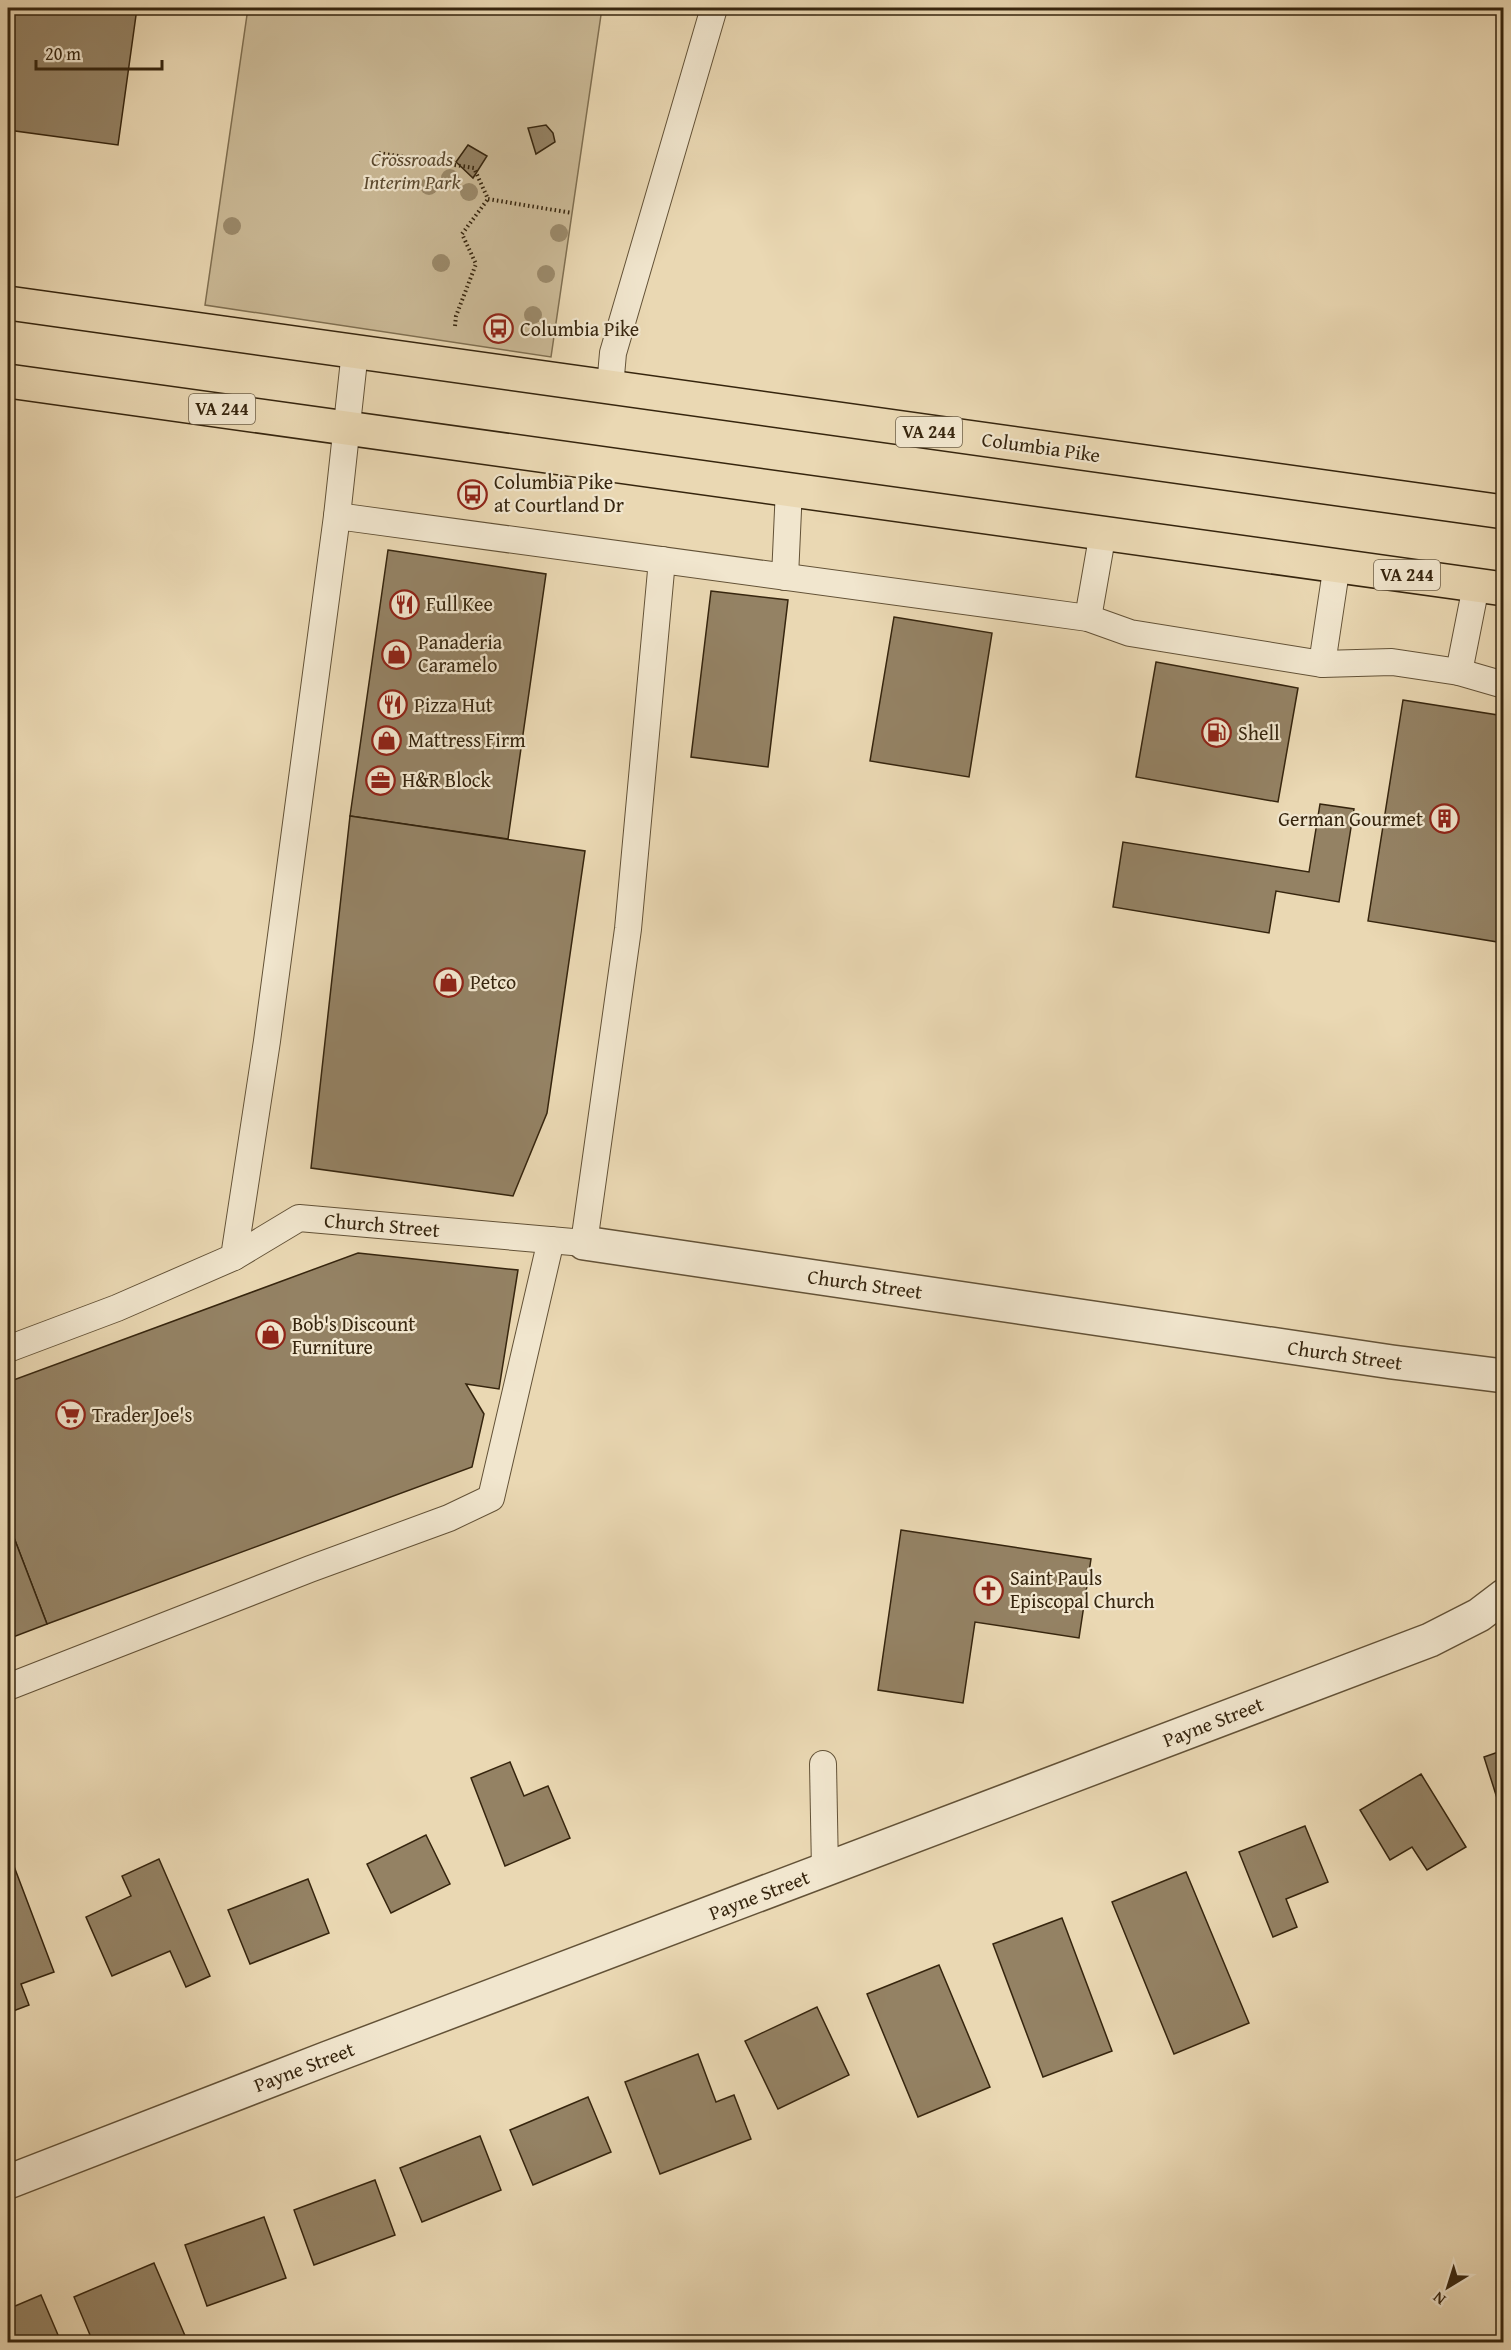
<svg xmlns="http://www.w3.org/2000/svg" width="1511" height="2350" font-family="'Gentium Book Plus',serif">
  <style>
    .green { fill: #cbba97; stroke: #807052; stroke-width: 1.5 }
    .building { fill: #948264; stroke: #36250e; stroke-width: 1.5 }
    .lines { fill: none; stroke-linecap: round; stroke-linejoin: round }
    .service-casing { stroke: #635237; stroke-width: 28 }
    .minor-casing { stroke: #635237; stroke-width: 36 }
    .primary-casing { stroke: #36250e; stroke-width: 36 }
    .path { stroke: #36250e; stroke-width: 4; stroke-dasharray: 1.5 3; stroke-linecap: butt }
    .service { stroke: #f1e6ce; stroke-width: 26 }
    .minor { stroke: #f1e6ce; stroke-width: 33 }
    .primary { stroke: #ead8b3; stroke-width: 33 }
    .tree { fill: #9b8a6b }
    .labels { text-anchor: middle; stroke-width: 4.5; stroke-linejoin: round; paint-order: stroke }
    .shield { fill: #f1e6ce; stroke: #6e5f48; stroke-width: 1.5 }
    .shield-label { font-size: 18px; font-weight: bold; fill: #36250e }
    .park-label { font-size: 20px; font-style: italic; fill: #5b4a30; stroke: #f1e6ce }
    .poi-label { font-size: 20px; fill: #36250e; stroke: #f1e6ce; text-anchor: start }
    .street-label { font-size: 20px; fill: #36250e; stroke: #f1e6ce }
  </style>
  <rect width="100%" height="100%" fill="#ead8b3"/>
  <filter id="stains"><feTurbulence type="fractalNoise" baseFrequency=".00333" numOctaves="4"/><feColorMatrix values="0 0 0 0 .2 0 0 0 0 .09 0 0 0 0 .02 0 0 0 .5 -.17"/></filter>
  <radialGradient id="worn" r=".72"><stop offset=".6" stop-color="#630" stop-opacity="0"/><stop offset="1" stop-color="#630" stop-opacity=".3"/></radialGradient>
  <polygon class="green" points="248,8 602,8 551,357 205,305"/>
  <g class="building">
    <polygon points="8,8 137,8 118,145 8,130"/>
    <polygon points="546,125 553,133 555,142 536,154 528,128"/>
    <polygon points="468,145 487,156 473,178 456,162"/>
    <polygon points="488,323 511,326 510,336 487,333"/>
    <polygon points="463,488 486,490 485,501 462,498"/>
    <polygon points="388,550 546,574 508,839 350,816"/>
    <polygon points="711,591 788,600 768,767 691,757"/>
    <polygon points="894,617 992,633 969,777 870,761"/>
    <polygon points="1156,662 1298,688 1278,802 1136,777"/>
    <polygon points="1403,700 1504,716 1504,943 1368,921"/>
    <polygon points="1320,804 1354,809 1339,902 1276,891 1269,933 1113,907 1123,842 1309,872"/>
    <polygon points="350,816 585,851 547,1113 513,1196 311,1168"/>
    <polygon points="358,1253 518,1270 499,1389 466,1384 484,1414 472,1467 47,1624 8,1522 8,1382"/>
    <polygon points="8,1522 47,1624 8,1639"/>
    <polygon points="901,1530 1091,1559 1079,1638 975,1622 963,1703 878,1690"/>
    <polygon points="1504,1750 1504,1813 1502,1814 1484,1757"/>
    <polygon points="510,1762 524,1796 548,1786 570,1838 505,1866 471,1778"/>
    <polygon points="1421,1774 1466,1847 1427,1870 1412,1847 1390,1860 1360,1810"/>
    <polygon points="1305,1826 1328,1882 1286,1899 1297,1927 1273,1937 1239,1852"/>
    <polygon points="426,1835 450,1884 391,1913 367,1864"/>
    <polygon points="159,1859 210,1976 186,1987 170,1951 112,1976 86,1917 131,1896 122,1876"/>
    <polygon points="12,1861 54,1972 21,1984 29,2005 8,2013 8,1863"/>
    <polygon points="1186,1872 1249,2023 1174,2054 1112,1902"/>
    <polygon points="308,1879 329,1933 250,1964 228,1910"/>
    <polygon points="1062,1918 1112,2051 1043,2077 993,1944"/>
    <polygon points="939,1965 990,2087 918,2117 867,1994"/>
    <polygon points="817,2007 849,2075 778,2109 745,2041"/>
    <polygon points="698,2054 716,2102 734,2095 751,2139 660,2174 625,2082"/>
    <polygon points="588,2097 611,2152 533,2185 510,2130"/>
    <polygon points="480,2136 501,2190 422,2222 400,2168"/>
    <polygon points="375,2180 395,2235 314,2265 294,2210"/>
    <polygon points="264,2217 286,2278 207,2306 185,2245"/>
    <polygon points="154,2263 186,2338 174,2342 131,2342 128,2336 114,2342 93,2342 74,2297"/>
    <polygon points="41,2295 61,2342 8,2342 8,2309"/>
  </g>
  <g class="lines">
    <defs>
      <g id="service">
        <polyline points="610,387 613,353 714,8"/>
        <polyline points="337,516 1088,618 1130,633 1322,664 1392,662 1459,672 1504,685"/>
        <polyline points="785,577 789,488"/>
        <polyline points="1088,618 1103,532"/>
        <polyline points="1322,664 1337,564"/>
        <polyline points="1459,672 1476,586"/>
        <polyline points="234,1257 299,1218 584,1243 628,929 662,560"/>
        <polyline points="8,1349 117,1308 234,1257 267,1041 337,516 355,351"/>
        <polyline points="8,1687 310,1569 449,1518 491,1498 551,1240"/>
        <polyline points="823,1764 825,1870"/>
      </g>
      <g id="minor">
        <polyline points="584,1243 1392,1362 1504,1376"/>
        <polyline points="8,2182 328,2058 1430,1640 1479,1615 1504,1596"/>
      </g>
      <g id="primary">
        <polyline points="8,303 1504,512"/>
        <polyline points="8,381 1504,589"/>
      </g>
    </defs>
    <use href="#service" class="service-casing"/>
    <use href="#minor" class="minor-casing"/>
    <use href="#primary" class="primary-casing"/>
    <g class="path">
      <polyline points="379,153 474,168 488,199"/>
      <polyline points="488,199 572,213"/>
      <polyline points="455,326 456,316 476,264 462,234 488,199"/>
    </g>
    <use href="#service" class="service"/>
    <use href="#minor" class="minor"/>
    <use href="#primary" class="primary"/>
  </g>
  <g class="tree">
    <circle cx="450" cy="178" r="9"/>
    <circle cx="429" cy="186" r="9"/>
    <circle cx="469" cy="192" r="9"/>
    <circle cx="232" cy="226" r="9"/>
    <circle cx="559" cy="233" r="9"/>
    <circle cx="441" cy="263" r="9"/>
    <circle cx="546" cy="274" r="9"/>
    <circle cx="533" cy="315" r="9"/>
  </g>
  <defs>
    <symbol id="bus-ring" viewBox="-11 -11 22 22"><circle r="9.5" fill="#f1e6ce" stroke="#8f2418" stroke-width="1.5"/><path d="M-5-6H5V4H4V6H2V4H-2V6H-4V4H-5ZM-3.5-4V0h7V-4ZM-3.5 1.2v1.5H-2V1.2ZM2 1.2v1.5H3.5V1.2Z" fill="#8f2418"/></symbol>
    <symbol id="restaurant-ring" viewBox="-11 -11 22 22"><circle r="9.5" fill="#f1e6ce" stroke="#8f2418" stroke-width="1.5"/><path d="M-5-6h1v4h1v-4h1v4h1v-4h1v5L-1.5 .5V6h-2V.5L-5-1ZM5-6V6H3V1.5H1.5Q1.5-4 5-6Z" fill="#8f2418"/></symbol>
    <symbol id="shop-ring" viewBox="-11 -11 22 22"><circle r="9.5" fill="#f1e6ce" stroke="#8f2418" stroke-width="1.5"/><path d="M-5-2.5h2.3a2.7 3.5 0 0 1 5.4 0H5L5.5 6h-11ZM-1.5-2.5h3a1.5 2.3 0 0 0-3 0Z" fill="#8f2418"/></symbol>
    <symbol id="fuel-ring" viewBox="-11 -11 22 22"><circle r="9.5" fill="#f1e6ce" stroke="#8f2418" stroke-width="1.5"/><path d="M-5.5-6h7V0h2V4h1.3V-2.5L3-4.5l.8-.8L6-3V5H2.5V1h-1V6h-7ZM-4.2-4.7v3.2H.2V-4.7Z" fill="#8f2418"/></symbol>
    <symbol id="office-ring" viewBox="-11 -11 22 22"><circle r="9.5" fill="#f1e6ce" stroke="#8f2418" stroke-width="1.5"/><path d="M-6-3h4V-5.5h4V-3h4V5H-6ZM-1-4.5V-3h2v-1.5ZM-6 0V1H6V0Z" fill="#8f2418"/></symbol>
    <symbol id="building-ring" viewBox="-11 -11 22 22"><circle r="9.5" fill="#f1e6ce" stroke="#8f2418" stroke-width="1.5"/><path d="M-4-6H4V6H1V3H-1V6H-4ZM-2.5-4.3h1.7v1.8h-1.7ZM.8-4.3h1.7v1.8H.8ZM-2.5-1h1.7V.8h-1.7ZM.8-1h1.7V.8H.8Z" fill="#8f2418"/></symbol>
    <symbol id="supermarket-ring" viewBox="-11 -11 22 22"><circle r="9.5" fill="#f1e6ce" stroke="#8f2418" stroke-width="1.5"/><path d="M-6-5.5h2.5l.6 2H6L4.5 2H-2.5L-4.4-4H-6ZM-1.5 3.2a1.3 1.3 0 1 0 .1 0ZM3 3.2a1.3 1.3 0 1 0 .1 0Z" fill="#8f2418"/></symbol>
    <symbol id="church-ring" viewBox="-11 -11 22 22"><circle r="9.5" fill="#f1e6ce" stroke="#8f2418" stroke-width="1.5"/><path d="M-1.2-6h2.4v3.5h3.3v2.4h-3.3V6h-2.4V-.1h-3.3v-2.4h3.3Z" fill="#8f2418"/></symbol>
  </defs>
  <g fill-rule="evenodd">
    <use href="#bus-ring" x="482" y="312" width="33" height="33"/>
    <use href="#bus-ring" x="456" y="478" width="33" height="33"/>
    <use href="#restaurant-ring" x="388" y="588" width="33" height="33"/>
    <use href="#shop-ring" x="380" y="638" width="33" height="33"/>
    <use href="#restaurant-ring" x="376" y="688" width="33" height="33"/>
    <use href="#fuel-ring" x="1200" y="716" width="33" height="33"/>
    <use href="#shop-ring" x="370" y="724" width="33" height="33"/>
    <use href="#office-ring" x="364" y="764" width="33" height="33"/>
    <use href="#building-ring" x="1428" y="802" width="33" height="33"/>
    <use href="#shop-ring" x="432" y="966" width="33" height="33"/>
    <use href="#shop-ring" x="254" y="1318" width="33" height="33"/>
    <use href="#supermarket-ring" x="54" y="1398" width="33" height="33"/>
    <use href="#church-ring" x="972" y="1574" width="33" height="33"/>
  </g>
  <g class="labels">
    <g class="shield">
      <rect x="189" y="394" width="66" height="30" rx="4.5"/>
      <rect x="896" y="417" width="66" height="30" rx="4.5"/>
      <rect x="1374" y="560" width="66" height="30" rx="4.5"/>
    </g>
    <g class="shield-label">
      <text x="222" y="415">VA 244</text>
      <text x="929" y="438">VA 244</text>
      <text x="1407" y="581">VA 244</text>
    </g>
    <g class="park-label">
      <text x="412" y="166">Crossroads<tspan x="412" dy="23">Interim Park</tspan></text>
    </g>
    <g class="poi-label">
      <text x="520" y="336">Columbia Pike</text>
      <text x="494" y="489">Columbia Pike<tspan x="494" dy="23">at Courtland Dr</tspan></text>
      <text x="426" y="611">Full Kee</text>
      <text x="418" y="649">Panaderia<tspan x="418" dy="23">Caramelo</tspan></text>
      <text x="414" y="712">Pizza Hut</text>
      <text x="1238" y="740">Shell</text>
      <text x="408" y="747">Mattress Firm</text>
      <text x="402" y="787">H&amp;R Block</text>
      <text x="1423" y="826" text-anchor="end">German Gourmet</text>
      <text x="470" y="989">Petco</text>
      <text x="292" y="1331">Bob's Discount<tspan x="292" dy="23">Furniture</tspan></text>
      <text x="92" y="1422">Trader Joe's</text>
      <text x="1010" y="1585">Saint Pauls<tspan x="1010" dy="23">Episcopal Church</tspan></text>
    </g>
    <g class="street-label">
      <text transform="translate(1041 447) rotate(8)" y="7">Columbia Pike</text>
      <text transform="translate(382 1225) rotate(5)" y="7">Church Street</text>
      <text transform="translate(865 1284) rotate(8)" y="7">Church Street</text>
      <text transform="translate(1345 1355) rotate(8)" y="7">Church Street</text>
      <text transform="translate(1213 1722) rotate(-21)" y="7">Payne Street</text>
      <text transform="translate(759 1895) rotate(-21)" y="7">Payne Street</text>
      <text transform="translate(304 2067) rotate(-21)" y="7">Payne Street</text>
    </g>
  </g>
  <rect width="1511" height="2350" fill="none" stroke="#ead8b3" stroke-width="30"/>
  <rect x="9" y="9" width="1493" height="2332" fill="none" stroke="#36250e" stroke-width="3"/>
  <rect x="15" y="15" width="1481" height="2320" fill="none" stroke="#36250e" stroke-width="1.5"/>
  <g transform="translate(1448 2287) rotate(218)" stroke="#f1e6ce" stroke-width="4.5" paint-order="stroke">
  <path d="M0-4.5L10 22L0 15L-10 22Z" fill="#36250e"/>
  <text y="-9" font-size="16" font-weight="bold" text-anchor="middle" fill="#36250e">N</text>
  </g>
  <path d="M36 60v9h126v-9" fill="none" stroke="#36250e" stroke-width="3"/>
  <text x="45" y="60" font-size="18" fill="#36250e" stroke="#f1e6ce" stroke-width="4.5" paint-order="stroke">20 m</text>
  <rect width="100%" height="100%" filter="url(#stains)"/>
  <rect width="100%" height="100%" fill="url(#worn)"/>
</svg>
